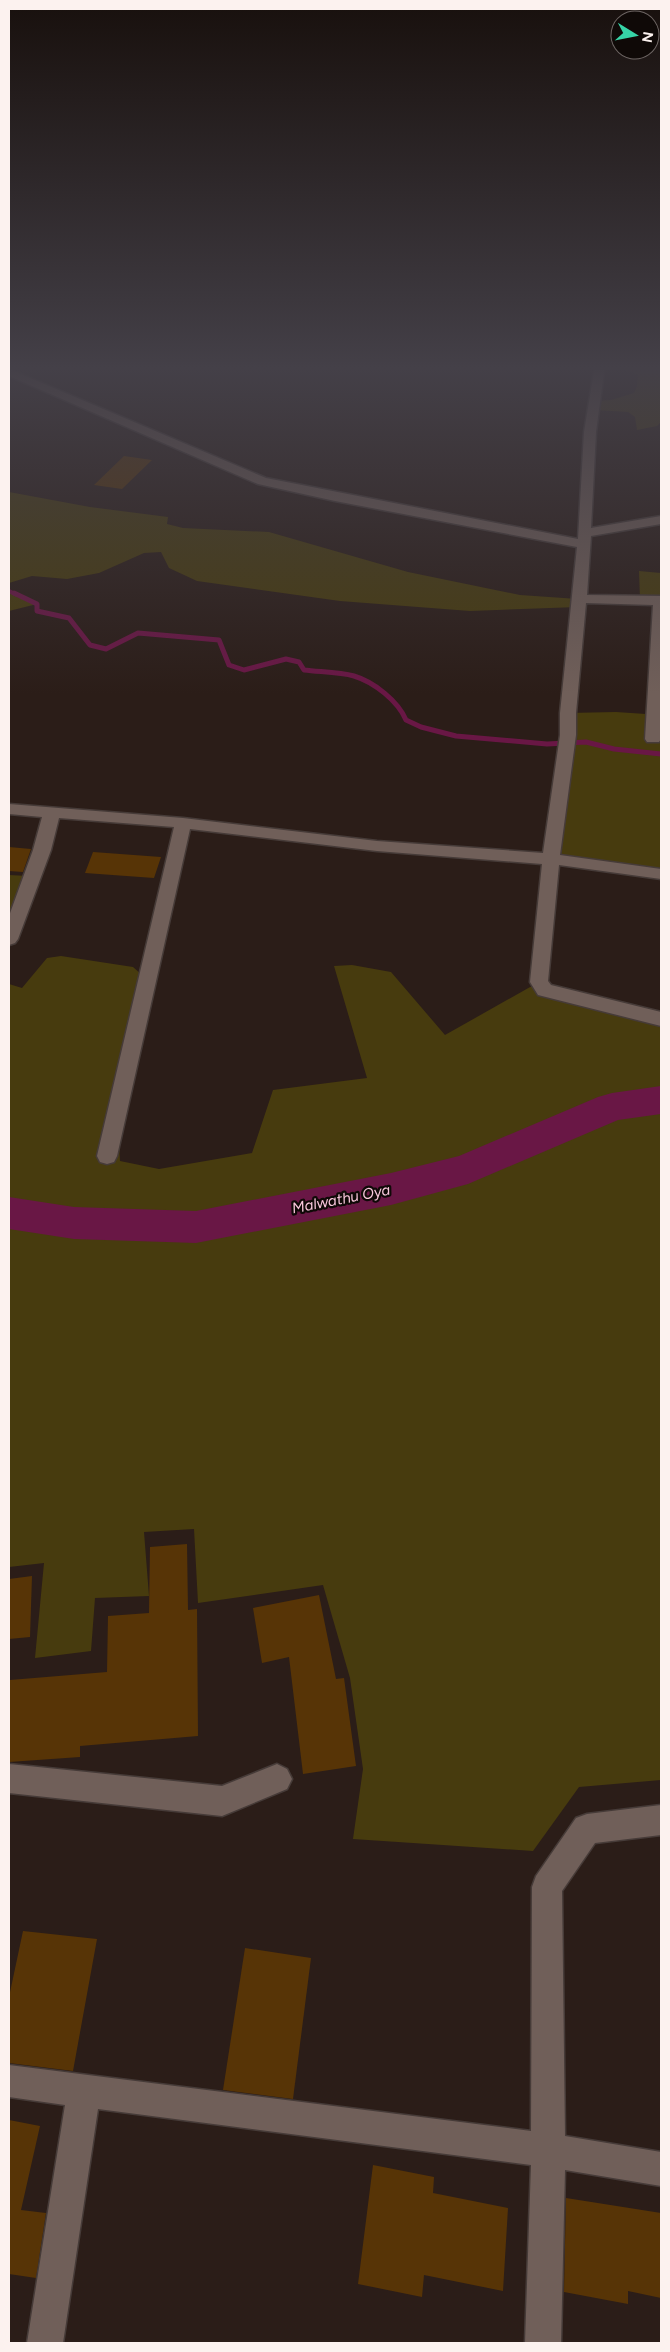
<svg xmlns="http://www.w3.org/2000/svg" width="670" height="2352" font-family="Figtree,sans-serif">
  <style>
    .green { fill: #473b0e }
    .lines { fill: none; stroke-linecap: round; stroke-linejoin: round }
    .stream-far1 { stroke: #691745; stroke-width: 4 }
    .stream { stroke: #691745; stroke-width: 5 }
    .river { fill: #691745; fill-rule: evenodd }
    .building { fill: #573406 }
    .minor-casing { stroke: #463b38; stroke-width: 3 }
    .minor { fill: #705f59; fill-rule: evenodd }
    .labels { text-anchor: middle; stroke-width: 4.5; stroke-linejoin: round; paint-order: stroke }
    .water-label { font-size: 15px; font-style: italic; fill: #fac8dd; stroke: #0f0907 }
  </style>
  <rect width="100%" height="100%" fill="#2b1d18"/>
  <g class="green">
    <path d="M600,365H661V422L657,426L637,430L635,417L628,412L595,410V401L611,400L634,393L637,386L638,375C626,368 612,369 599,368Z"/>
    <polygon points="9,492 90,507 168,517 167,524 183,528 269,532 408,572 520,595 578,599 578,607 470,611 340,601 197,581 169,568 161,552 144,553 99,573 67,579 32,576 9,583"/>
    <polygon points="639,571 661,573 661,601 640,599"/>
    <polygon points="9,591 37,604 9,611"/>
    <polygon points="616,712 661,715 661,869 659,874 551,859 568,713"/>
    <polygon points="9,875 28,876 9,929"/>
    <polygon points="61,956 133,967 142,975 118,1126 120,1161 159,1169 252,1153 273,1090 367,1078 334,966 352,965 391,972 445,1035 539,982 563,996 661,1020 661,1780 579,1787 533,1851 353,1839 363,1769 350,1678 323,1585 198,1603 194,1529 144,1532 149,1596 95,1598 91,1651 35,1658 44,1563 9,1567 9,984 22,988 47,958"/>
  </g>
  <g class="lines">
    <polyline class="stream-far1" points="9,591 17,595"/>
    <path class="stream" d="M14,593L37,604V611L69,618L90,645L106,649L138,633L219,640L229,665L244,670L286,659L299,662L304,670C320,672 339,672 354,676C374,682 398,701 406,720L421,727L456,736L547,744L586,742L614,749L661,754"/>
    <polygon class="river" points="661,1086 661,1114 618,1120 468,1184 391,1205 196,1243 74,1239 9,1229 9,1197 74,1207 196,1211 391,1173 459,1156 598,1097 612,1093"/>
  </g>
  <g class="building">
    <polygon points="124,456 152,460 122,489 94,485"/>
    <polygon points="9,847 31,849 23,872 9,871"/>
    <polygon points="93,852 161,857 154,878 85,873"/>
    <polygon points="187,1544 188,1610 197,1609 198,1736 80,1746 80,1757 9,1762 10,1680 107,1672 108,1616 149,1613 150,1547"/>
    <polygon points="32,1576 30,1637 9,1639 9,1579"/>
    <polygon points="319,1595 336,1679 344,1678 356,1766 303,1774 289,1657 262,1663 253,1608"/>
    <polygon points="23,1931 97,1939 73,2071 9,2063 9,1997"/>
    <polygon points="245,1948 311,1958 293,2099 223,2090"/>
    <polygon points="9,2120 40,2126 21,2210 46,2213 36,2278 9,2274"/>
    <polygon points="373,2165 434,2177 433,2193 508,2208 503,2291 424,2275 422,2297 358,2284"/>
    <polygon points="566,2198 661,2213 661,2298 628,2291 628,2304 564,2292"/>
  </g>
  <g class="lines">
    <defs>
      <g id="minor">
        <polygon points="595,365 605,365 596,432 591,528 661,516 661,524 591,536 587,595 661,596 661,739 659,742 647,742 645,739 653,605 586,603 576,713 576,735 560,855 661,869 661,879 559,865 548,981 551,985 661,1012 661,1026 538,995 530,982 542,864 377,851 190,829 117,1156 114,1162 107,1164 100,1162 97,1156 174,827 59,818 51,850 18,939 15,943 9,945 9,916 33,850 42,817 9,814 9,804 183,818 377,841 543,853 560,735 560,713 577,547 335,501 258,484 9,376 9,369 266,478 578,539 584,432"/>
        <polygon points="9,1764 222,1786 277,1764 287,1769 292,1779 287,1789 222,1816 9,1793"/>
        <polygon points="661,1805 661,1835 595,1843 562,1891 565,2136 661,2152 661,2186 565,2170 561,2343 525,2343 531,2165 98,2109 63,2343 27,2343 65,2105 9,2097 9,2065 531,2131 532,1887 536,1876 576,1818 587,1814"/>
      </g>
    </defs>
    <use href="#minor" class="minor-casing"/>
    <use href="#minor" class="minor"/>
  </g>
  <linearGradient id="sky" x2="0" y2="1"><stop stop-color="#18100d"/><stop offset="0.53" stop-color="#444048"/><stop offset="1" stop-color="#444048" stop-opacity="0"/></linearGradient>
  <rect width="670" height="694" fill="url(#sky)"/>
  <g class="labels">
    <g class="water-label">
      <text transform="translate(341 1199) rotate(-11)" y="5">Malwathu Oya</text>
    </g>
  </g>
  <rect width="670" height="2352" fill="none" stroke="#fcf2ef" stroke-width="20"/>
  <g transform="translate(635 35) rotate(100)"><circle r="24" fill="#0f0907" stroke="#6e6664"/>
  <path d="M0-4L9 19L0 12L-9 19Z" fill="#36d4a7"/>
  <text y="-8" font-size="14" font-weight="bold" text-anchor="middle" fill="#fcf2ef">N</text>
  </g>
</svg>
